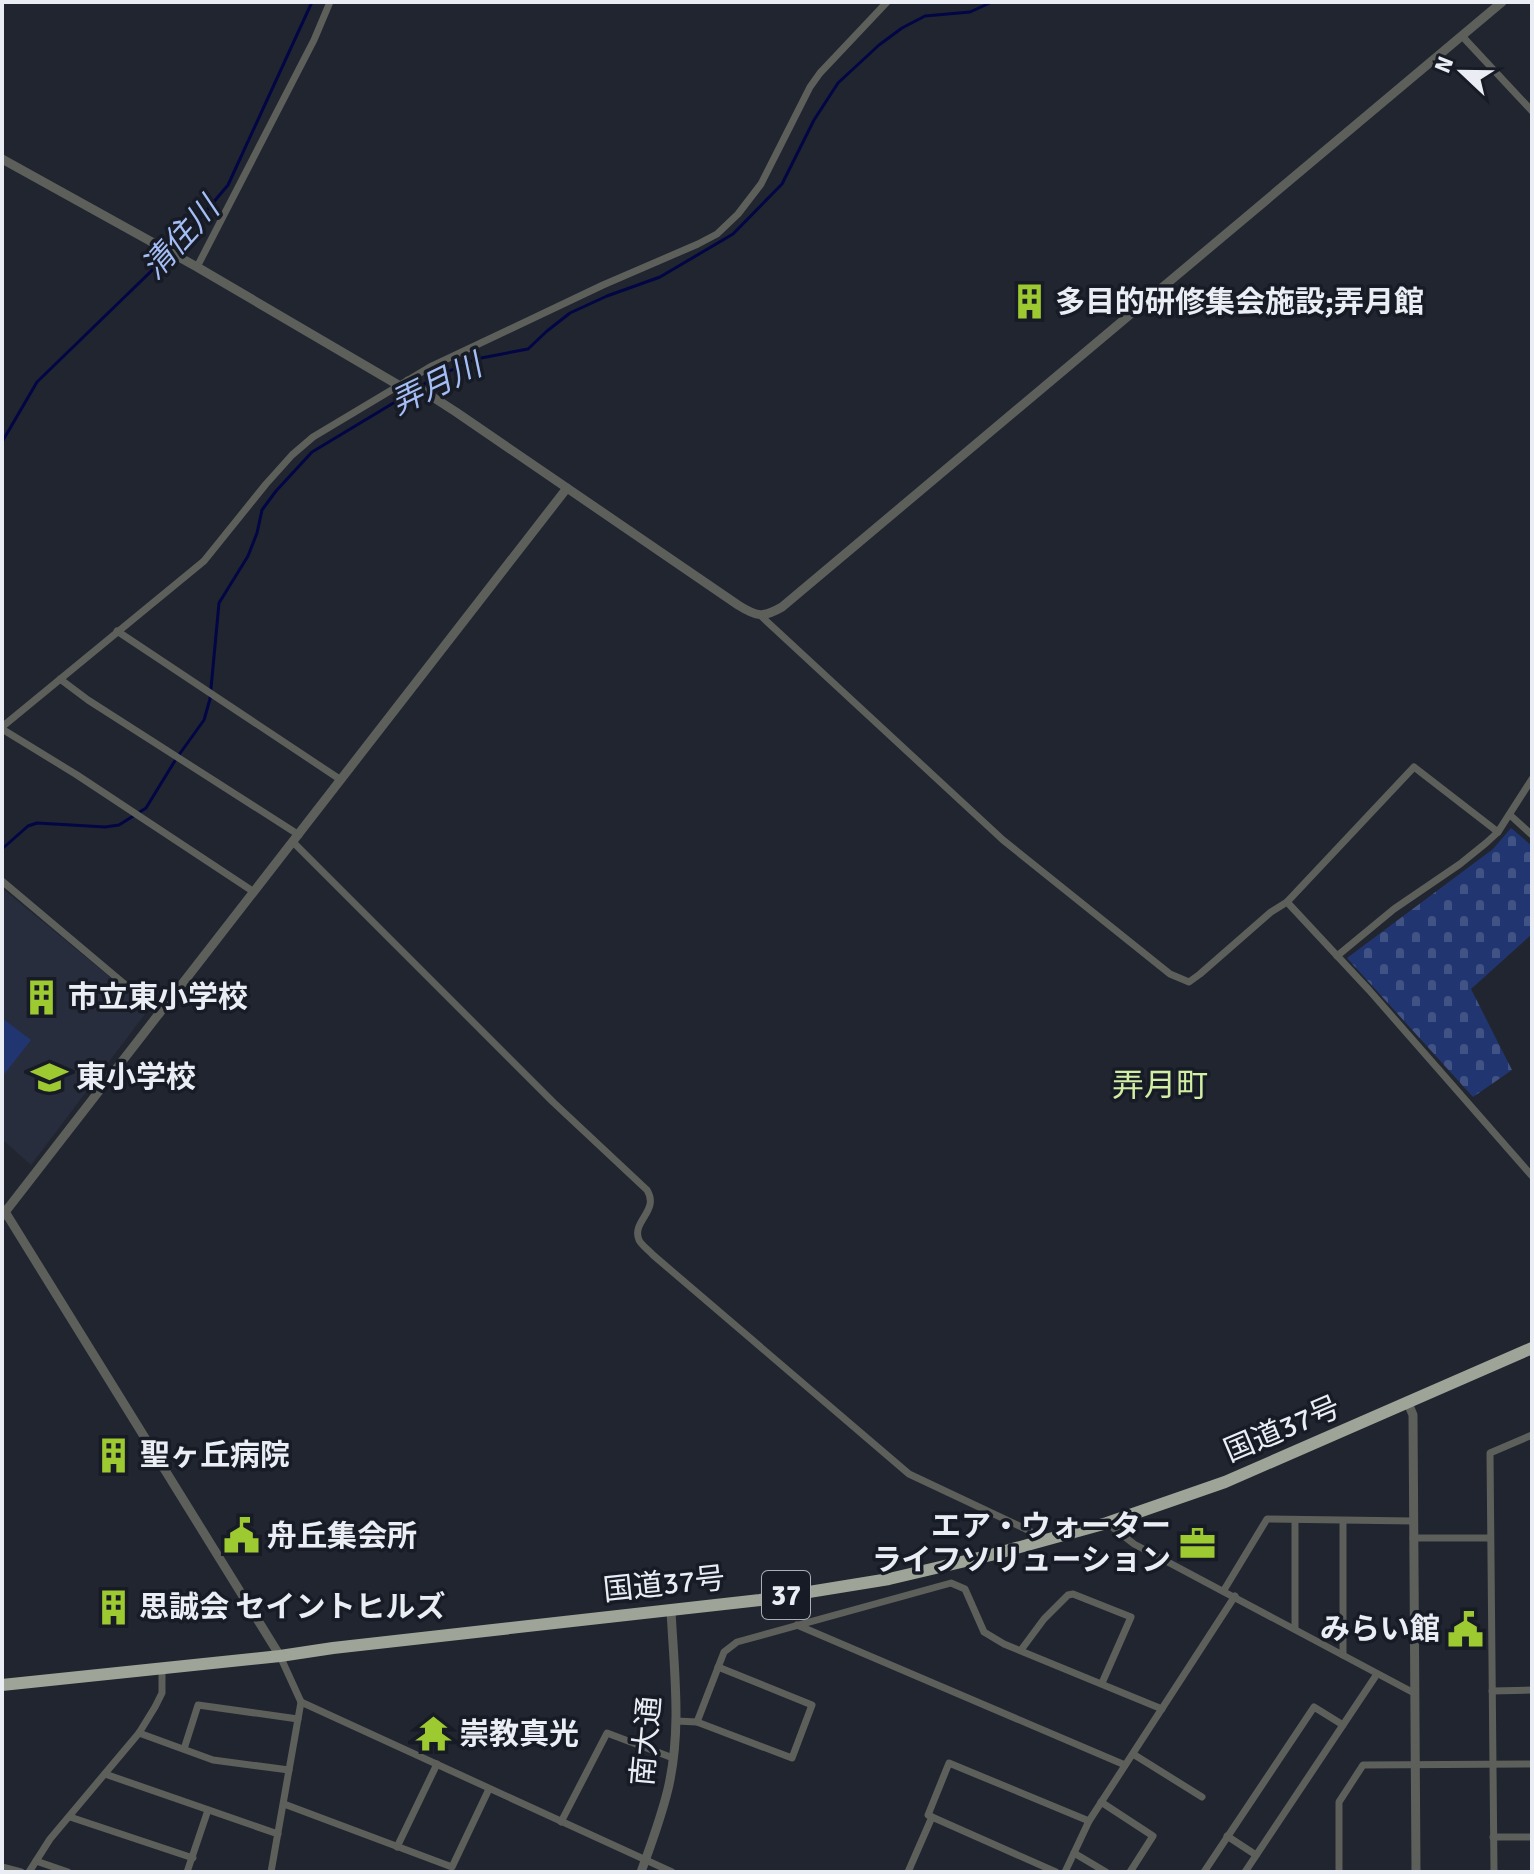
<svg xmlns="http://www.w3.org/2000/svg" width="1534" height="1874" font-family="Signika,'Noto Sans JP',sans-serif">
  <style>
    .built { fill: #272d3d }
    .green { fill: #213570 }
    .cemetery { fill: url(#cemetery-stones) }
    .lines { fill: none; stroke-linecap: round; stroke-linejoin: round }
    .stream { stroke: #030644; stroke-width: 3 }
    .minor { stroke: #5d5f5a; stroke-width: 7 }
    .tertiary { stroke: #5d5f5a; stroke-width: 9 }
    .trunk { stroke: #9fa498; stroke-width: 12 }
    .labels { text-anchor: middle; stroke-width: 7; stroke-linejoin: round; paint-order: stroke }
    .shield { fill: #171b25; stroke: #abaeb6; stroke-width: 2 }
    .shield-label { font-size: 28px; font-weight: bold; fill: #eaedf4 }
    .poi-label { font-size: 30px; font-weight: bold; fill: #eaedf4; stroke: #171b25; text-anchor: start }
    .street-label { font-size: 30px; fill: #eaedf4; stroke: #171b25 }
    .water-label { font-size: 32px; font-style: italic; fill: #a5bdf5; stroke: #171b25 }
    .neighbourhood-label { font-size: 32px; fill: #d2eea4; stroke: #171b25 }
  </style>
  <defs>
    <pattern id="cemetery-stones" width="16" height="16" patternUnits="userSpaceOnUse" patternTransform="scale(2)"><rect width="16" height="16" fill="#213570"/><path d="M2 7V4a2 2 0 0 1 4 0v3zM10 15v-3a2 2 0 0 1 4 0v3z" fill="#415385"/></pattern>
  </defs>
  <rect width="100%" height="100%" fill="#21252f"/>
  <polygon class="built" points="2,888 145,1006 145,1014 31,1165 2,1139"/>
  <polygon class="green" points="2,1018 31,1040 2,1077"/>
  <polygon class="cemetery" points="1511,828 1532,846 1532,934 1471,989 1512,1070 1473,1097 1347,958 1493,849"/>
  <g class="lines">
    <g class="stream">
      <polyline points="421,386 434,378 476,359 528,349 547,331 570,313 607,296 660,277 733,234 782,184 814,120 838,83 879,45 902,28 925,16 970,12 992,2"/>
      <polyline points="2,442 37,382 173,250 228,185 312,2"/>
      <polyline points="2,849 28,826 37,823 105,827 119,825 146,808 176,759 204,720 210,699 219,603 248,556 257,533 262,510 276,491 312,452 415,390"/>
    </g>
    <g class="minor">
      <polyline points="1462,36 1532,111"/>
      <polyline points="197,267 314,40 330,2"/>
      <polyline points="761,616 1003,840 1170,974 1189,982 1200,974 1271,912 1287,902 1414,767 1498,832"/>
      <polyline points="117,631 341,780"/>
      <polyline points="60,679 88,700 299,835"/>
      <polyline points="2,727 204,561 266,484 292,455 313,437 430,367 603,285 698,244 717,234 738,214 761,184 810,87 820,73 887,2"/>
      <polyline points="2,729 77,775 254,892"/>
      <polyline points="1510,815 1532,835"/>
      <path d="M293,842L553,1102L647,1190C660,1211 631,1221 639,1240C642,1246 649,1250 653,1255L909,1474L1030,1531L1038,1542"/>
      <polyline points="2,881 160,1014"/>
      <polyline points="1287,902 1369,990 1532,1176"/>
      <polyline points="1337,956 1394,909 1460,864 1486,843 1498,832 1532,779"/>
      <polyline points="1295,1520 1295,1629"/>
      <polyline points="1107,1523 1134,1544 1414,1693"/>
      <polyline points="1413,1538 1490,1538"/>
      <polyline points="1224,1590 1267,1519 1413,1521"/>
      <polyline points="797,1625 1125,1765"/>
      <polyline points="1021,1650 1044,1619 1068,1595 1073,1594 1131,1617 1102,1683"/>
      <polyline points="1343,1655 1343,1521"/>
      <polyline points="1492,1691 1532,1690"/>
      <polyline points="301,1702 672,1872"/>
      <polyline points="676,1721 697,1722 724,1652 737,1642 951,1583 965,1589 984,1632 1004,1644 1162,1709"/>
      <polyline points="697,1722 792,1758 812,1705 718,1667"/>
      <polyline points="139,1733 213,1760 289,1770"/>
      <polyline points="184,1749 198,1705 298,1719"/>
      <polyline points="1133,1754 1202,1797"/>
      <polyline points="105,1774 278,1834"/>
      <polyline points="1101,1802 1153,1836 1130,1872"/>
      <polyline points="284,1804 452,1867 489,1789"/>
      <polyline points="70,1817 193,1858"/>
      <polyline points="932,1817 1056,1872"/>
      <polyline points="561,1822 607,1733 673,1758"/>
      <polyline points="1227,1836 1256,1855"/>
      <polyline points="1493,1837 1532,1837"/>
      <polyline points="397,1847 437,1764"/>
      <polyline points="1074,1853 1106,1872"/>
      <polyline points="36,1861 68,1872"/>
      <polyline points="2,1867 21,1872"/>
      <polyline points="29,1872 50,1839 139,1733 155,1707 162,1693 162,1667"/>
      <polyline points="187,1872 208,1810"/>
      <polyline points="271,1872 301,1702 280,1656"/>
      <polyline points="908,1872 932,1817 928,1815 949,1763 1089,1821"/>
      <polyline points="1065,1872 1089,1821 1235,1596"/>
      <polyline points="1204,1872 1314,1707 1343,1725"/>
      <polyline points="1245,1872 1377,1674"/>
      <polyline points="1339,1872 1339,1802 1363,1765 1532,1764"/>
      <polyline points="1494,1872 1490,1453 1532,1435"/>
    </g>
    <g class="tertiary">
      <polyline points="2,159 197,267 400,386"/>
      <path d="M408,381L456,412L738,605C757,617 763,618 782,607L1502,2"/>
      <polyline points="4,1210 280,1656"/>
      <polyline points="2,1216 567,488"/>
      <polyline points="1408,1403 1413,1415 1416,1872"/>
      <path d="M641,1872C651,1845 661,1818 668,1789C682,1730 674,1670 671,1610"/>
    </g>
    <polyline class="trunk" points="2,1685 280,1656 333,1648 760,1600 889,1579 991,1555 1107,1523 1225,1482 1532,1348"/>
  </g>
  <defs>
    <symbol id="building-bare" viewBox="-9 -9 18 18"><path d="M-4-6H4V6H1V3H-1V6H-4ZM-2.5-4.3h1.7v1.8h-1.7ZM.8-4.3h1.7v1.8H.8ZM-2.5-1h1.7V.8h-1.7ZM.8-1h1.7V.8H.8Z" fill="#9dca30" stroke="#171b25" stroke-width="2.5" paint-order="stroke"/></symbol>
    <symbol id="school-bare" viewBox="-9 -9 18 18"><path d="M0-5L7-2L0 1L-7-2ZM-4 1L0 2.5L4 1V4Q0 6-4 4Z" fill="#9dca30" stroke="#171b25" stroke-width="2.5" paint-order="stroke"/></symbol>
    <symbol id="civic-bare" viewBox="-9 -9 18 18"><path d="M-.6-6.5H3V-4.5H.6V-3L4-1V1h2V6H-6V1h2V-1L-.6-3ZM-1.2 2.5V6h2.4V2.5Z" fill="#9dca30" stroke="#171b25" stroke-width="2.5" paint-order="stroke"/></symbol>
    <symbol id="office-bare" viewBox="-9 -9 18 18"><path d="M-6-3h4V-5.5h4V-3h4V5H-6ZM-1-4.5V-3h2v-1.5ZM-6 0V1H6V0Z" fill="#9dca30" stroke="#171b25" stroke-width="2.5" paint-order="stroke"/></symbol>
    <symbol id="temple-bare" viewBox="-9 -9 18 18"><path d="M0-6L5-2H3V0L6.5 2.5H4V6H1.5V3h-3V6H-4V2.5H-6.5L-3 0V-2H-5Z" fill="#9dca30" stroke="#171b25" stroke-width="2.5" paint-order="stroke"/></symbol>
  </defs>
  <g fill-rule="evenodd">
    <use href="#building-bare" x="1004" y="276" width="51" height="51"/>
    <use href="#building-bare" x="16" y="972" width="51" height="51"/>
    <use href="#school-bare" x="24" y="1052" width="51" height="51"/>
    <use href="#building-bare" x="88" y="1430" width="51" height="51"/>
    <use href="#civic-bare" x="216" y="1510" width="51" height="51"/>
    <use href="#office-bare" x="1172" y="1518" width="51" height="51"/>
    <use href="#building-bare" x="88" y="1582" width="51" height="51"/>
    <use href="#civic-bare" x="1440" y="1604" width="51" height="51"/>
    <use href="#temple-bare" x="408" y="1708" width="51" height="51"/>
  </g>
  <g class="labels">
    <rect class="shield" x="762" y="1571" width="48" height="48" rx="6"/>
    <g class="shield-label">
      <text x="786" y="1605">37</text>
    </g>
    <g class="poi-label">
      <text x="1055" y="312">多目的研修集会施設;弄月館</text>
      <text x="68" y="1007">市立東小学校</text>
      <text x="76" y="1087">東小学校</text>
      <text x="140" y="1465">聖ヶ丘病院</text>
      <text x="1171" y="1536" text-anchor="end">エア・ウォーター<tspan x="1171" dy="34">ライフソリューション</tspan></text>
      <text x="267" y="1546">舟丘集会所</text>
      <text x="139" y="1617">思誠会 セイントヒルズ</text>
      <text x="1440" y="1639" text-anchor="end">みらい館</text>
      <text x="459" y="1744">崇教真光</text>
    </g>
    <g class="street-label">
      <text transform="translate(1282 1429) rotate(-23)" y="10">国道37号</text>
      <text transform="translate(664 1584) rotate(-6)" y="10">国道37号</text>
      <text transform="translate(646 1741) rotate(-85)" y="10">南大通</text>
    </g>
    <g class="water-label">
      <text transform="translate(180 238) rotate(-48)" y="11">清住川</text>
      <text transform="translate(436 384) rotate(-26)" y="11">弄月川</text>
    </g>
    <g class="neighbourhood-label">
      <text x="1160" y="1096">弄月町</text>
    </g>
  </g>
  <rect width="1534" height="1874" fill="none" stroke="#eaedf4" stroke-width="8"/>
  <g transform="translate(1462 72) rotate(292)" stroke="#171b25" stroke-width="6" paint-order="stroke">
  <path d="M0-6L14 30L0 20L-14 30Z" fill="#eaedf4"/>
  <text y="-12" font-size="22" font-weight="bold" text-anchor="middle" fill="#eaedf4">N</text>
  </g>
</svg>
